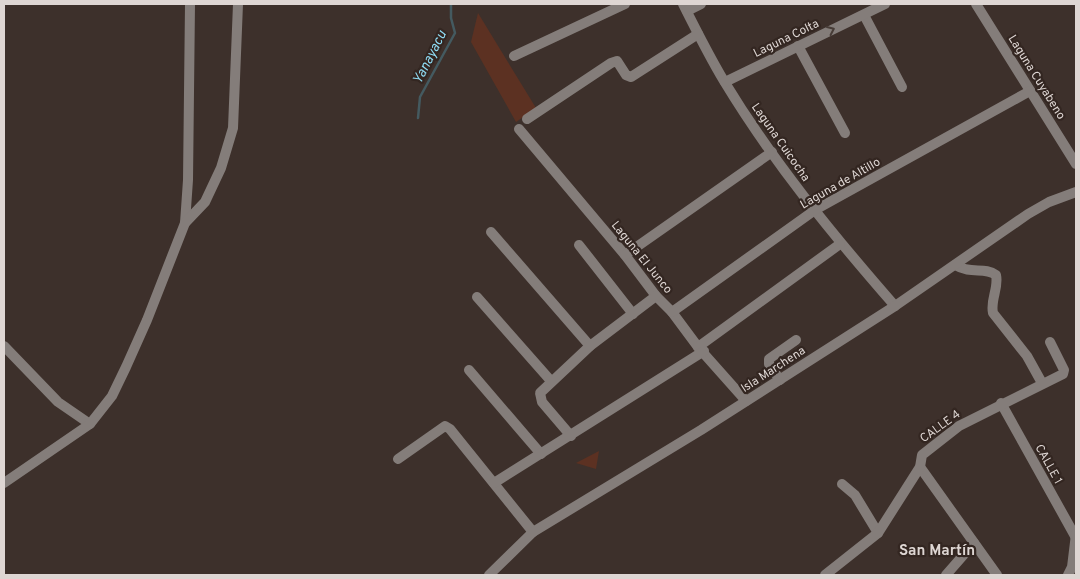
<svg xmlns="http://www.w3.org/2000/svg" width="1080" height="579" font-family="Overpass,sans-serif">
  <style>
    .green { fill: #5c3122 }
    .lines { fill: none; stroke-linecap: round; stroke-linejoin: round }
    .stream { stroke: #445a60; stroke-width: 2.5 }
    .minor { stroke: #847d7a; stroke-width: 10 }
    .oneway { stroke: #473c37 }
    .labels { text-anchor: middle; stroke-width: 4.5; stroke-linejoin: round; paint-order: stroke }
    .street-label { font-size: 12px; fill: #ded6d3; stroke: #332621 }
    .water-label { font-size: 14px; font-style: italic; fill: #8fdbf3; stroke: #332621 }
    .quarter-label { font-size: 15px; font-weight: bold; fill: #ded6d3; stroke: #332621 }
  </style>
  <rect width="100%" height="100%" fill="#3d302b"/>
  <g class="green">
    <polygon points="478,13 536,108 516,122 471,42"/>
    <polygon points="599,451 596,469 576,463"/>
  </g>
  <g class="lines">
    <polyline class="stream" points="418,118 420,97 455,33 451,18 451,4"/>
    <g class="minor">
      <path d="M683,4C696,30 709,56 724,81C773,162 833,235 895,306"/>
      <polyline points="976,4 1076,164"/>
      <polyline points="687,11 701,4"/>
      <polyline points="864,15 902,87"/>
      <polyline points="798,46 845,133"/>
      <polyline points="514,56 625,4"/>
      <polyline points="725,82 885,4"/>
      <polyline points="527,119 611,63 617,61 626,75 631,77 698,34"/>
      <polyline points="519,129 625,255 656,296 672,312 698,347 746,401"/>
      <polyline points="185,223 188,180 190,4"/>
      <polyline points="491,232 590,346"/>
      <polyline points="579,245 633,314"/>
      <polyline points="625,255 772,152"/>
      <path d="M955,265C972,275 984,266 996,275C999,288 990,300 993,313L1027,356L1042,383"/>
      <polyline points="477,297 551,381"/>
      <polyline points="672,312 815,210 1030,91"/>
      <polyline points="4,346 58,402 90,424"/>
      <polyline points="698,347 840,244"/>
      <polyline points="469,370 541,454"/>
      <polyline points="780,380 769,364 769,359 796,340"/>
      <polyline points="1001,403 1075,536"/>
      <polyline points="571,436 542,402 540,393 590,346 656,296"/>
      <polyline points="398,459 445,426 450,429 533,532"/>
      <polyline points="920,467 997,575"/>
      <polyline points="4,483 90,424 112,396 126,367 147,320 185,223 205,202 221,168 233,128 238,4"/>
      <polyline points="494,483 704,351"/>
      <polyline points="842,484 855,495 878,533"/>
      <polyline points="489,575 533,532 701,430 895,306 1028,214 1049,202 1076,192"/>
      <polyline points="825,575 878,533 920,467 922,455 959,426 1063,374 1064,370 1050,342"/>
      <polyline points="946,575 974,543"/>
      <polyline points="1068,575 1072,567 1076,534"/>
    </g>
  </g>
  <defs><path id="oneway-chevron" d="M-2-3.5L2.5 0L-2 3.5" fill="none" stroke-width="1.6" stroke-linecap="round" stroke-linejoin="round" transform="scale(1.25)"/></defs>
  <use class="oneway" href="#oneway-chevron" transform="translate(831 30) rotate(-25)"/>
  <g class="labels">
    <g class="street-label">
      <text transform="translate(786 38) rotate(-26)" y="4">Laguna Colta</text>
      <text transform="translate(1037 77) rotate(58)" y="4">Laguna Cuyabeno</text>
      <text transform="translate(781 142) rotate(55)" y="4">Laguna Cuicocha</text>
      <text transform="translate(840 183) rotate(-30)" y="4">Laguna de Altillo</text>
      <text transform="translate(642 257) rotate(51)" y="4">Laguna El Junco</text>
      <text transform="translate(773 369) rotate(-33)" y="4">Isla Marchena</text>
      <text transform="translate(940 426) rotate(-36)" y="4">CALLE 4</text>
      <text transform="translate(1049 464) rotate(61)" y="4">CALLE 1</text>
    </g>
    <g class="water-label">
      <text transform="translate(429 57) rotate(-63)" y="5">Yanayacu</text>
    </g>
    <g class="quarter-label">
      <text x="937" y="555">San Martín</text>
    </g>
  </g>
  <rect width="1080" height="579" fill="none" stroke="#ded6d3" stroke-width="10"/>
</svg>
